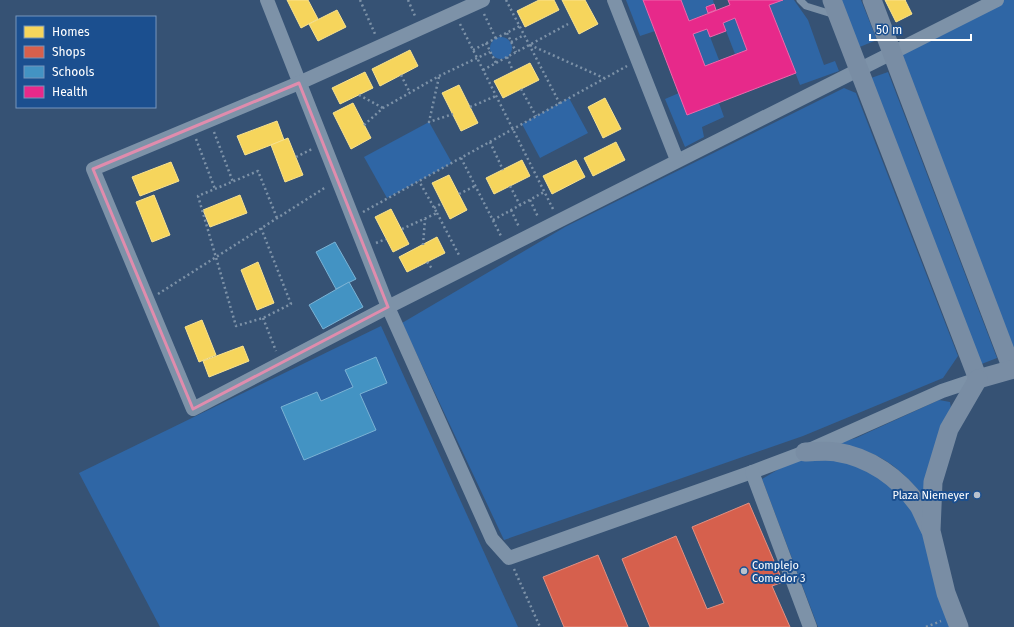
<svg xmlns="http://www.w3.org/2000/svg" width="1014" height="627" font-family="'Fira Sans',sans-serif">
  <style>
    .green { fill: #2f66a5 }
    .homes { fill: #f6d55c; stroke: #f9e28d }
    .shops { fill: #d6604d; stroke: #e29082 }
    .schools { fill: #4393c3; stroke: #7bb3d5 }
    .health { fill: #e7298a; stroke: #ee69ad; fill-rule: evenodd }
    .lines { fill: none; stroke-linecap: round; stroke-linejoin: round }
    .path { stroke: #7d92a8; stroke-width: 2.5; stroke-dasharray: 2 3; stroke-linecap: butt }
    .lane { stroke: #7d92a8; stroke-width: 7 }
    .street { stroke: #7d92a8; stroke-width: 14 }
    .secondary { stroke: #798da4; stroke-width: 19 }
    .marked { fill: none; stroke: #e08cad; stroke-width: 3; stroke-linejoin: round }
    .poi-dot { fill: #b9c2ce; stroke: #1b4f8f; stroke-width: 1.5 }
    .labels { text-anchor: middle; stroke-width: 4; stroke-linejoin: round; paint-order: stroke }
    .poi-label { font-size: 11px; fill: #fff; stroke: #1b4f8f; text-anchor: end }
  </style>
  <rect width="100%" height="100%" fill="#365274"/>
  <g class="green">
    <polygon points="626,0 643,0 655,31 640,36"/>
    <polygon points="681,0 713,0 714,4 706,7 708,13 689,21"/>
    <polygon points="783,0 794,0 808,20 824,65 835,61 839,71 800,85 769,5"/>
    <polygon points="839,0 861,0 877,40 857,48"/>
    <polygon points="1004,0 1014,0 1014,369 892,52"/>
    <polygon points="735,18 747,50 735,54 723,23"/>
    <polygon points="707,29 719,60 705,66 693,34"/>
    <circle cx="501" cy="48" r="11"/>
    <polygon points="888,72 997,358 979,365 871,78"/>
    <polygon points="844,88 856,93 958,356 943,378 803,436 504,540 402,323 565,227"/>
    <polygon points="679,93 719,103 724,117 702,127 704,137 685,147 665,99"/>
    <polygon points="569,98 588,133 540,158 522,124"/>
    <polygon points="429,122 452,163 387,198 364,157"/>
    <polygon points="381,326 518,627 160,627 79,473"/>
    <path d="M939,400L950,402L951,409C935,436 929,465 924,496C911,482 896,465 879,457C865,449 843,447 827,446L856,438Z"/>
    <polygon points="834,458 885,476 914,508 955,627 818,627 762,479 784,466 799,460"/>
  </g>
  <g class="homes">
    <polygon points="287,0 308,0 318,19 301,28"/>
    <polygon points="539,0 554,0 559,10 525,27 517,11"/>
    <polygon points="562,0 585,0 598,24 579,34"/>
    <polygon points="885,0 906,0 905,0 912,14 896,22"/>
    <polygon points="337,10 346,27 318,41 309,24"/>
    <polygon points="410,50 418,66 380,86 372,69"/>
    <polygon points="530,63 539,80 503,98 494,81"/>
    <polygon points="365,72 373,88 340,104 332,88"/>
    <polygon points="459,85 478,123 461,131 442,93"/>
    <polygon points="605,98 621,129 603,138 588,107"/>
    <polygon points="353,103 371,138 351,149 333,113"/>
    <polygon points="277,121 284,140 245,155 237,136"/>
    <polygon points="288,138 303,175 285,182 271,145"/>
    <polygon points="616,142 625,160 593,176 584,158"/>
    <polygon points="522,160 530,176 494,194 486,178"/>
    <polygon points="576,160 585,177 552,194 543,176"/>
    <polygon points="171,162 179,181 140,196 132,177"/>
    <polygon points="449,175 467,210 450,219 432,183"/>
    <polygon points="154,195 170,235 152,242 136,202"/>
    <polygon points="240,195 247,213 210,227 203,210"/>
    <polygon points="391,209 409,244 393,252 375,217"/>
    <polygon points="437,237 445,253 407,272 399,257"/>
    <polygon points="258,262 274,303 257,310 241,270"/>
    <polygon points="202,320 216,355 199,362 185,327"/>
    <polygon points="243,346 249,361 209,377 203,361"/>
  </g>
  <g class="shops">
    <polygon points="749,503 783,582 772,586 790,627 650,627 622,559 676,536 707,609 724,603 692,527"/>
    <polygon points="598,555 628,627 564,627 543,577"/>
  </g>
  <g class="schools">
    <polygon points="335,242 356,279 336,289 316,252"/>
    <polygon points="349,282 363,307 323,329 309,305"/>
    <polygon points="376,357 387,383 360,394 376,430 304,460 281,407 317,392 321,401 353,387 345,370"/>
  </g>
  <g class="health">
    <path d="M643,0H681L689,21L730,5L728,0H783L769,5L796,73L687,115ZM735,18L747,50L705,66L693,34L707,29L710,37L726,31L723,23Z"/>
    <polygon points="714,4 716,10 708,13 706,7"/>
  </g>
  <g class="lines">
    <g class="path">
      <polyline points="360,0 375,34"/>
      <polyline points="408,0 415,16"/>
      <polyline points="506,0 560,104"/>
      <polyline points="484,14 496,39"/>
      <polyline points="460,24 553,209"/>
      <polyline points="507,33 516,52"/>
      <polyline points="511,42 524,35"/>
      <polyline points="486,43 496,63"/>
      <polyline points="530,45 604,78"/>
      <polyline points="473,50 520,26"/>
      <polyline points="507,57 513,71"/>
      <polyline points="483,70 568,24"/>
      <polyline points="401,75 410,93"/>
      <polyline points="439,77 429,122 453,114"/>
      <polyline points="521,89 536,116"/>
      <polyline points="359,95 383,108"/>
      <polyline points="470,107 496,96"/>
      <polyline points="364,125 383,108 439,76 490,52"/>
      <polyline points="214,132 233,182"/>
      <polyline points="196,139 215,189"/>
      <polyline points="490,142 503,170"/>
      <polyline points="296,157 312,149"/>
      <polyline points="461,158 501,236"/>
      <polyline points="510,186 520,205"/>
      <polyline points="459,194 475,186"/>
      <polyline points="530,200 538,217"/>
      <polyline points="434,208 442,203"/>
      <polyline points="511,210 519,227"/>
      <polyline points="363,212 627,66"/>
      <polyline points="437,213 460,257"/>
      <polyline points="493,220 544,192"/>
      <polyline points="261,228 291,304 263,318 236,326 198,196 258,171 277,218"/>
      <polyline points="402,229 437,213 419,181"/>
      <polyline points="376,243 386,239"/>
      <polyline points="423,245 425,219"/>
      <polyline points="427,262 433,270"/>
      <polyline points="158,294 326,187"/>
      <polyline points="263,318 276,351"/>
      <polyline points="514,569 540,627"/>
      <polyline points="926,627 941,621"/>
    </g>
    <polyline class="lane" points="800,0 806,6 835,15"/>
    <g class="street">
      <polyline points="267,0 388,307 492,539 509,558 752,472 805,452 942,391 978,379"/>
      <polyline points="483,0 299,83 93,169 193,409 388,307 997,0"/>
      <polyline points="614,0 677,160"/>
      <polyline points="752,472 810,627"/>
    </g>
    <g class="secondary">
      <polyline points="832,0 978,379"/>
      <polyline points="872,0 1012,369"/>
      <polyline points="978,379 1014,369"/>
      <path d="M805,452C814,452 826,450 836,452C870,457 899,478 919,506C923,513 926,522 930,529"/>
      <polyline points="959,627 946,593 931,531 933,482 949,429 978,379"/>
    </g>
  </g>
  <path class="marked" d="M299,83L388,307L193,409L93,169Z"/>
  <g class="poi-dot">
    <circle cx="977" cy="495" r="4"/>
    <circle cx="744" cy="571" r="4"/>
  </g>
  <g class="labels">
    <g class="poi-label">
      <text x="969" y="499">Plaza Niemeyer</text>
      <text x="752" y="569" text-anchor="start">Complejo<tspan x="752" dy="13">Comedor 3</tspan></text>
    </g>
  </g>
  <rect x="16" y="16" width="140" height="92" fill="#1b4f8f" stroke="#7695bc"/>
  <rect x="24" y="26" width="20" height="12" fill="#f6d55c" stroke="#7695bc"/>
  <text x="52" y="36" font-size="12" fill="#ffffff">Homes</text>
  <rect x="24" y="46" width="20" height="12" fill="#d6604d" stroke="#7695bc"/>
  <text x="52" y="56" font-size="12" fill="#ffffff">Shops</text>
  <rect x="24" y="66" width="20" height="12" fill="#4393c3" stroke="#7695bc"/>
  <text x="52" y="76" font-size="12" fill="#ffffff">Schools</text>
  <rect x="24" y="86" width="20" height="12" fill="#e7298a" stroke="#7695bc"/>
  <text x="52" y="96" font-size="12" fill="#ffffff">Health</text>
  <path d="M870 34v6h101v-6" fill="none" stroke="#ffffff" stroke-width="2"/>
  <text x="876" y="34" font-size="12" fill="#ffffff" stroke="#1b4f8f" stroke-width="3" paint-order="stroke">50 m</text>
</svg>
